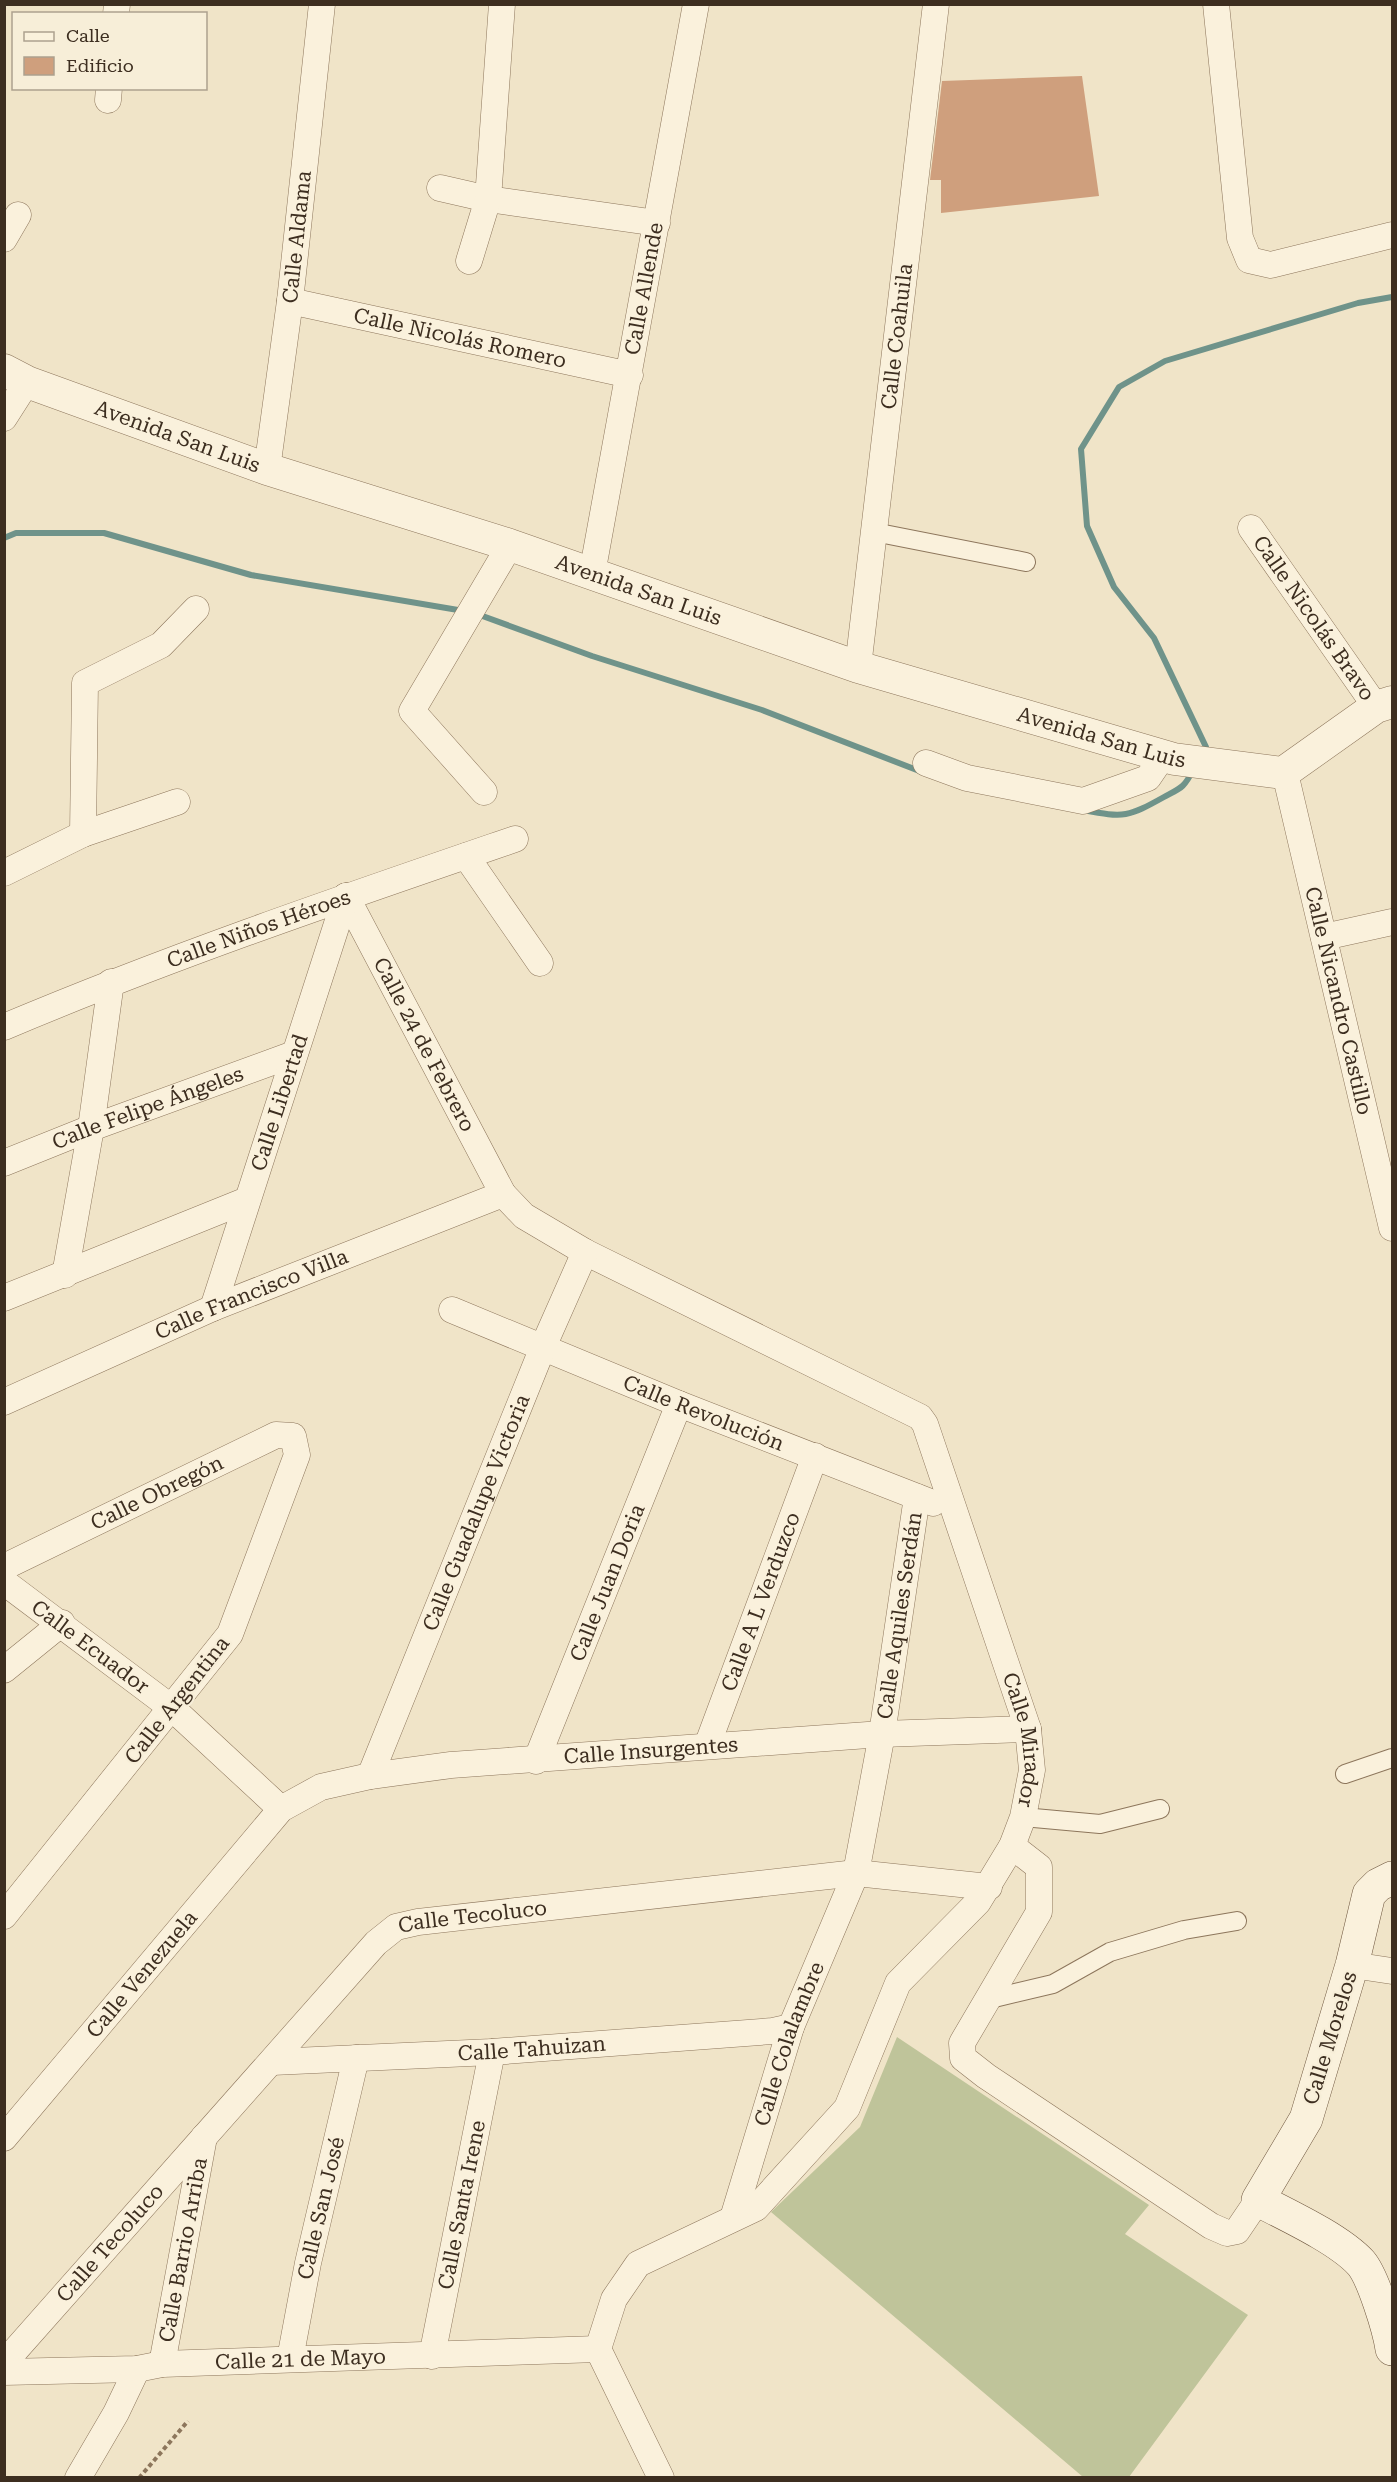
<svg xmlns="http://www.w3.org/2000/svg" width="1397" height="2482" font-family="'Roboto Serif',serif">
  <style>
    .cemetery { fill: #bfc49a }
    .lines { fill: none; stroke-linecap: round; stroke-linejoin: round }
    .stream { stroke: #6f938a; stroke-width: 6 }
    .building { fill: #cf9f7d }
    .pedestrian-casing { stroke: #8d765c; stroke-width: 20 }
    .minor-casing { stroke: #8d765c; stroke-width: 27 }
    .tertiary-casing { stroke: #8d765c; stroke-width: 33 }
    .secondary-casing { stroke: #6f573f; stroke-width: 34 }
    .path { stroke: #8d765c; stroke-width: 4; stroke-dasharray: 4.5 3; stroke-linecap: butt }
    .pedestrian { stroke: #faf1dc; stroke-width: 18 }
    .minor { stroke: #faf1dc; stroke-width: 26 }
    .tertiary { stroke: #faf1dc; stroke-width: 32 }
    .secondary { stroke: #faf1dc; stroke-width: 33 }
    .labels { text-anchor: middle; stroke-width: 4.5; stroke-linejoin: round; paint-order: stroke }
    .street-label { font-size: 21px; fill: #3d2e20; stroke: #f7eed8 }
  </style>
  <rect width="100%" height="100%" fill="#f0e4c8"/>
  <polygon class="cemetery" points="897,2037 1149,2205 1125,2234 1248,2315 1129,2477 1083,2477 771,2212 860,2127"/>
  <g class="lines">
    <g class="stream">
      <polyline points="4,538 16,533 104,533 251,575 464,611"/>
      <polyline points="477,614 592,656 762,710 922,772"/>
      <polyline points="1203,753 1206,747 1154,638 1114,587 1087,526 1081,449 1119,387 1165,361 1358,303 1392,297"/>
      <path d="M1083,810C1125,818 1128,817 1164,797C1181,788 1184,788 1193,770"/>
    </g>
  </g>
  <polygon class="building" points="1082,76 1099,196 941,213 941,180 930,180 942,81"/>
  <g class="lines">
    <defs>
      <g id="pedestrian">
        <polyline points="874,532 1026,562"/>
        <polyline points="1345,1774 1392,1758"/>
        <polyline points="1023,1817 1100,1824 1160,1809"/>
        <polyline points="990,1999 1053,1984 1110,1952 1184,1930 1237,1921"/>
      </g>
      <g id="minor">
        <polyline points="1216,4 1240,238 1249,260 1271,265 1392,235"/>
        <polyline points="116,14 117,4"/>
        <polyline points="108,100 109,88"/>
        <polyline points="440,188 488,199 657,223"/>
        <polyline points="4,239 18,215"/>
        <polyline points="469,261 488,199 502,4"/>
        <path id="s1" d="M290,301L630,375"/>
        <polyline points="4,418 27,382"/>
        <path id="s2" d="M267,469L290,301L322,4"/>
        <path id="s3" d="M1251,528L1376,707"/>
        <path id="s4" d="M592,574L696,4"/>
        <path id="s5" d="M858,667L936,4"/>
        <polyline points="926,763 967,778 1083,801 1148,778 1163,756"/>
        <path id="s6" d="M1285,773L1392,1228"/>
        <polyline points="484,792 412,711 510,545"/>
        <polyline points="83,834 85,683 161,645 196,609"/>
        <polyline points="466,856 540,963"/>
        <polyline points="4,873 83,834 177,802"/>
        <path id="s7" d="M346,896L503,1194L524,1216L585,1252L920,1417L925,1424L1028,1729L1032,1770L1023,1817L1012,1846L978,1902L898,1983L847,2108L756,2208L638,2264L614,2299L598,2349L661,2478"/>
        <polyline points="1324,937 1392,922"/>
        <path id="s8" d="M4,1027C172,956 343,898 515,839"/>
        <path id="s9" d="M4,1163L91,1128L294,1054"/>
        <polyline points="65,1275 91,1128 111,982"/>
        <polyline points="4,1298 247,1200"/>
        <path id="s10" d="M213,1308L346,896"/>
        <path id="s11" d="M452,1310L679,1404L933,1503"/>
        <path id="s12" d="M4,1402L213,1308L503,1194"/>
        <path id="s13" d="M4,1567L276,1435L293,1436L297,1455L230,1634L4,1916"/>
        <path id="s14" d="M4,1582L173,1709L281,1809"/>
        <polyline points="4,1670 62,1623"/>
        <path id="s15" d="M707,1746L815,1456"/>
        <path id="s16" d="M536,1761L679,1404"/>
        <path id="s17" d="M370,1776L543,1347L585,1252"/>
        <polyline points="1012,1846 1039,1867 1039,1912 962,2043 963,2058 986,2076 1211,2226 1227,2233 1237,2231 1258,2200"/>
        <polyline points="1352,1965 1392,1971"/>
        <path id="s18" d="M272,2062L492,2052L773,2031L791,2027"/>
        <path id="s19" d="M4,2138L281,1809L321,1787L370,1776L451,1765L882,1734L1028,1729"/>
        <path id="s20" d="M733,2218L791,2027L856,1873L882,1734L917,1497"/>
        <path id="s21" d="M432,2356L492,2052"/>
        <path id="s22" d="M290,2359L308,2263L356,2058"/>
        <path id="s23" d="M4,2363L376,1943L396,1927L418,1922L856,1873L989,1887"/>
        <path id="s24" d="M162,2364L204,2137"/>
        <path id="s25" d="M4,2372L137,2369L162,2364L598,2349"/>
        <polyline points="78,2478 116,2413 137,2369"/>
      </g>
      <g id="tertiary">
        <path id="s26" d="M4,370L27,382L267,469L510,545L858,667L1174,759L1283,773L1376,707L1392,702"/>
      </g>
      <path id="secondary" d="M1392,1878L1378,1885L1369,1894L1352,1965L1306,2119L1258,2200C1287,2215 1339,2239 1361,2263C1373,2277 1389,2329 1392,2349"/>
    </defs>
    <use href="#pedestrian" class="pedestrian-casing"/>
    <use href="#minor" class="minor-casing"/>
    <use href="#tertiary" class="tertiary-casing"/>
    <use href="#secondary" class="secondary-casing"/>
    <polyline class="path" points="139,2478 188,2421"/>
    <use href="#pedestrian" class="pedestrian"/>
    <use href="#minor" class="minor"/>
    <use href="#tertiary" class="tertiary"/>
    <use href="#secondary" class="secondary"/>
  </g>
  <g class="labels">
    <g class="street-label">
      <text dy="7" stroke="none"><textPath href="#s2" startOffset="234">Calle Aldama</textPath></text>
      <text dy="7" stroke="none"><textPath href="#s4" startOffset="290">Calle Allende</textPath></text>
      <text dy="7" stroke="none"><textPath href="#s5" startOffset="333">Calle Coahuila</textPath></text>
      <text dy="7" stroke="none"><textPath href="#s1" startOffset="174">Calle Nicolás Romero</textPath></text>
      <text dy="7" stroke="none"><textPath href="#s26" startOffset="186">Avenida San Luis</textPath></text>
      <text dy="7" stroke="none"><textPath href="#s26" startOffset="672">Avenida San Luis</textPath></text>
      <text dy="7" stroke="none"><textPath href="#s3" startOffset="110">Calle Nicolás Bravo</textPath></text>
      <text dy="7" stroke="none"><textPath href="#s26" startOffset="1158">Avenida San Luis</textPath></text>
      <text dy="7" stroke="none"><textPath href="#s8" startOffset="273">Calle Niños Héroes</textPath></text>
      <text dy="7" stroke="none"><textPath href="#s6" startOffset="234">Calle Nicandro Castillo</textPath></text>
      <text dy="7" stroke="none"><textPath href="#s7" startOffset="168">Calle 24 de Febrero</textPath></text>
      <text dy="7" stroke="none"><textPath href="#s10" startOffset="216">Calle Libertad</textPath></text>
      <text dy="7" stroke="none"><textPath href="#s9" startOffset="154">Calle Felipe Ángeles</textPath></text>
      <text dy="7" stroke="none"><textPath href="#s12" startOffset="270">Calle Francisco Villa</textPath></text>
      <text dy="7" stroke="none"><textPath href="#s11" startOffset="272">Calle Revolución</textPath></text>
      <text dy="7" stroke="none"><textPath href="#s13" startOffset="170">Calle Obregón</textPath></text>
      <text dy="7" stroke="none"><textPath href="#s17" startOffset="284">Calle Guadalupe Victoria</textPath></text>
      <text dy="7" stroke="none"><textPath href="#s16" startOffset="192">Calle Juan Doria</textPath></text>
      <text dy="7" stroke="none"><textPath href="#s15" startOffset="154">Calle A L Verduzco</textPath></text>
      <text dy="7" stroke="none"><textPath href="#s20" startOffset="628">Calle Aquiles Serdán</textPath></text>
      <text dy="7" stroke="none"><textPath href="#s14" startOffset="108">Calle Ecuador</textPath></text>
      <text transform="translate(177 1700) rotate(-52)" y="7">Calle Argentina</text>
      <text dy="7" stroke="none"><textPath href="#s7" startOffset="1152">Calle Mirador</textPath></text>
      <text dy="7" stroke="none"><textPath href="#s19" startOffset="808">Calle Insurgentes</textPath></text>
      <text dy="7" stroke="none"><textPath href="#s23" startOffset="664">Calle Tecoluco</textPath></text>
      <text dy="7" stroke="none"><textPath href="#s19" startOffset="214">Calle Venezuela</textPath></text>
      <text transform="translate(1330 2038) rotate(-73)" y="7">Calle Morelos</text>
      <text dy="7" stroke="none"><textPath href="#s20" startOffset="183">Calle Colalambre</textPath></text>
      <text dy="7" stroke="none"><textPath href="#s18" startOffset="260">Calle Tahuizan</textPath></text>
      <text dy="7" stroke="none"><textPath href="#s21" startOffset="154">Calle Santa Irene</textPath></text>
      <text dy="7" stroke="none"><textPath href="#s22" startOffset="154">Calle San José</textPath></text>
      <text dy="7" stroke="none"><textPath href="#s23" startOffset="160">Calle Tecoluco</textPath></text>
      <text dy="7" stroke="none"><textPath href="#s24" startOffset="116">Calle Barrio Arriba</textPath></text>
      <text dy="7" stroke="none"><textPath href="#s25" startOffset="297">Calle 21 de Mayo</textPath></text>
    </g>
  </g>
  <rect width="1397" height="2482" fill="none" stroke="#3d2e20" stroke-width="12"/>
  <rect x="12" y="12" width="195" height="78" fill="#f7eed8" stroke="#ada18e" stroke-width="1.5"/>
  <rect x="24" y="32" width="30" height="9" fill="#faf1dc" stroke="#ada18e" stroke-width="1.5"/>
  <text x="66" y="42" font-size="18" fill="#3d2e20">Calle</text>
  <rect x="24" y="57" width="30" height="18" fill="#cf9f7d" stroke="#ada18e" stroke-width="1.5"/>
  <text x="66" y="72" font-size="18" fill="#3d2e20">Edificio</text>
</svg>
